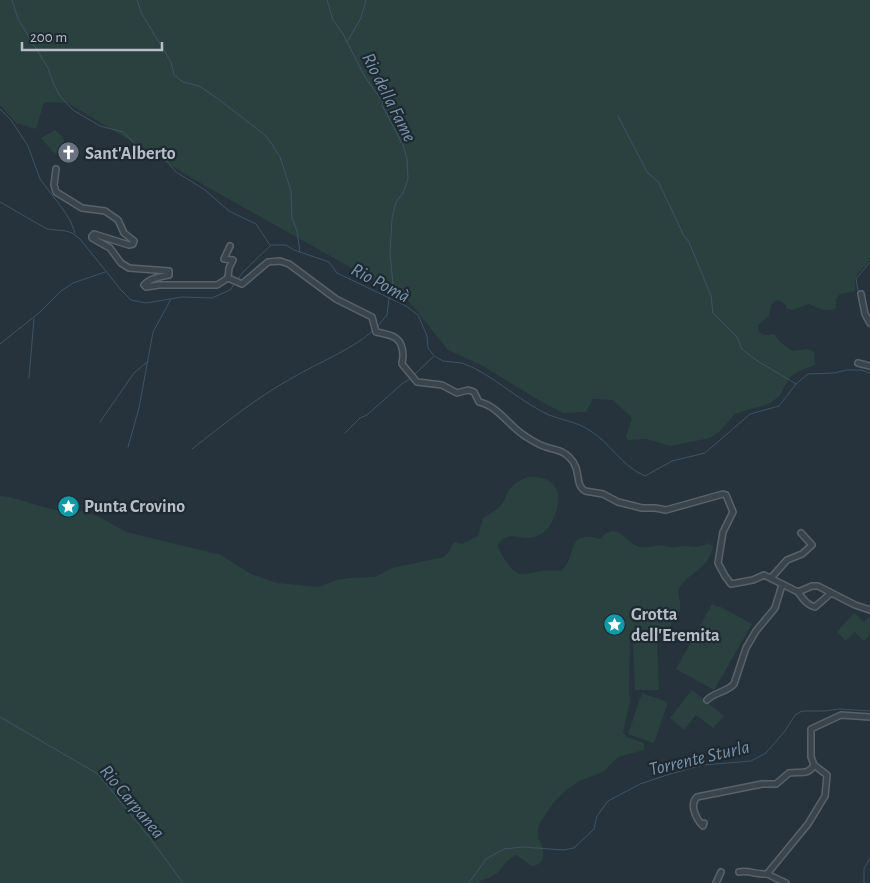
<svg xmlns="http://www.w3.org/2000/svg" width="870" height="883" font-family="'Alegreya Sans',sans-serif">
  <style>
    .green { fill: #2b413f }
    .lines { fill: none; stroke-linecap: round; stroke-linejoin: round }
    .stream { stroke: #3d5364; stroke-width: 1 }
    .minor-casing { stroke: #58626b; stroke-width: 8 }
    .minor { stroke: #3a444d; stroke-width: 5 }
    .labels { text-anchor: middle; stroke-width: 4.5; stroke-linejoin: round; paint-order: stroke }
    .poi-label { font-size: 18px; font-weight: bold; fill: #b6bfc8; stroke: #1f2932; text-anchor: start }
    .water-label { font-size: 19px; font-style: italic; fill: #7994a9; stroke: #1f2932 }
  </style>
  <rect width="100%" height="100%" fill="#26333c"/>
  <g class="green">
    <path d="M0,0H870V259C861,273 853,272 855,291L840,294L836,299V308C826,313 818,308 809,304L792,310L786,308V305L778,300C768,302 772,310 768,317L758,325C758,336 765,336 774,334L780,342L792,351L808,349L814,352L815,365L799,371L790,377L780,395L771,403L735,414L720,431L710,438L670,446L647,439L628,440L626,437L632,418L613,400L593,399L586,412L563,413L542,402L481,365L448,350L407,299L207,187L68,103L44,102L36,129L16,123L0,105Z"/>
    <polygon points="55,130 62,137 68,148 55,154 41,138"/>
    <path d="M528,477C537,477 547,477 554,485C559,491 559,499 557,507C554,522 546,537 528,538C513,538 507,531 497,546C522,593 523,566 561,571C579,555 564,530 600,539C618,519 625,544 640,547C646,548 653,546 660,545C663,545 667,547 671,547C676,548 682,545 687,546C698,547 698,548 709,543L713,547C707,570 696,568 682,584C674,594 682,600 680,610C679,613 676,617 674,620C664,639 654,636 635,632L630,636L629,690L630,701L623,732L627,737L644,743V750L618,757L603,772L579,781L564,792L555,801L541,821L538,827V839L540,840C544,851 547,864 532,866L516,855C505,860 504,867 496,874C490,879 483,878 478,883H0V496L10,497L54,510L81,511L98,516L126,532L221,555L251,574L277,583L319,587L337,580L350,578L375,577L392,568L444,557L450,550L454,542L462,544L478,536L483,518C488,514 495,512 499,507C504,503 504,499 507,494C511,485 519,480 528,477Z"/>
    <polygon points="712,604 718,607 719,606 752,624 714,690 676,669"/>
    <polygon points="854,613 864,622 870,616 870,634 864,641 855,632 858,628 846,641 837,632"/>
    <polygon points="657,642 659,690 635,690 633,643"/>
    <polygon points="692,690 724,716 713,728 696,715 684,730 670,718"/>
    <polygon points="642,693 668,702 654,743 628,734"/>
  </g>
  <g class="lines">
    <g class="stream">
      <polyline points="12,0 18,19 48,68 54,85 60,96 73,110 100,126 123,132 143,152 163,157 176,172 205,190 229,211 256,224 270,245"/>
      <polyline points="137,0 142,14 171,62 174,75 183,82 199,86 217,98 266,136 273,146 280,157 291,191 292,218 297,231 300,252"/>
      <polyline points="327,0 333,20 343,34 365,77 382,101 383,107 403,145 407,159 408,179 403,193 396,202 392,219 390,252 393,285 389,298 387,315 377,327"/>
      <polyline points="347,42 361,18 366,0"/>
      <polyline points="0,109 11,120 28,146 40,179 62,208 70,220 75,233"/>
      <polyline points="618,116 647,172 659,183 684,236 689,242 711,296 713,313 737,337 742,349 756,360 796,384"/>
      <polyline points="0,202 47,229 66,231 72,233 80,239 121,290 131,300 146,303 182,297 212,298 230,290 235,283"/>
      <path d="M237,280L243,272L271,245H286L294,250L329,262L337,273L406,306L418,315L427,336L428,348L434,356L443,361L462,363L474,368C499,381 523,403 549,415C562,420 577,422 589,430C611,443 621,466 645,476L672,461L705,453L750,414L779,406L796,384L808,374L834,373L847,370H861L870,373"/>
      <polyline points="862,313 856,279 870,262"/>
      <polyline points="864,317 870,328"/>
      <polyline points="0,344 40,312 61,291 73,283 105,272"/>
      <polyline points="414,375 433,357"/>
      <polyline points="29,378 34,319"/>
      <polyline points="100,422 134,373 147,362"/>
      <polyline points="345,433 360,418 367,415 403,383 412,378"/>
      <polyline points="128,447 139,408 153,332 171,299"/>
      <path d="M192,449C224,424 256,398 292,378C319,362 350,351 374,330"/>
      <polyline points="0,717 98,774 150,838 183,883"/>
      <polyline points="469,883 486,859 504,849 523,847 563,850 574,848 594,829 597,816 608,801 640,784 670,774 703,765 751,761 766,753 785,731 795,715 802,711 825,711 839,709 870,711"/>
      <polyline points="864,883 864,869 870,858"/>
    </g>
    <defs>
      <g id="minor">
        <path d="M56,169L54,185L56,192L82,208L105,211L118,220L124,233L134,241L133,244L129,245L94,234L92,236V238L110,248L121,263L129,268L169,271V275C160,277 150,278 144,285L146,287L159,285H217L228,278"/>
        <path d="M228,278L242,284L268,262L280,261L289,264L336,299L372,317L376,332C391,335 403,336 403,356C403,358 402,361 402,364L417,382L442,385L457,393L468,390L474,392L479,402C498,406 509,426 525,436C531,440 539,445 546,447C555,450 563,450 570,458C582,470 574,484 585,491L603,494L618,502L642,508H655L666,510L723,494L726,495L733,512L723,532L718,563L725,576L731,584L753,580L764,575L798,592L812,586H818L855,605L870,610"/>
        <polyline points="228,278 229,268 233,260 224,259 230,246"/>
        <polyline points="861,294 865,314 870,323"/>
        <polyline points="858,363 870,366"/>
        <polyline points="771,578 787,560 802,554 812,545 801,533"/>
        <path d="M798,592C803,599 807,605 815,607L831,593"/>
        <path d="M707,700C715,692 727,692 734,684L746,648L756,631L775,608L782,585"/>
        <path d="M704,823L703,826C696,819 689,804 697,797L762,784H776L789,773C800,771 808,776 814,765"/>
        <path d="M739,872C749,870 757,875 767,874L808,824L825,796L827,775L814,765L811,757V729L841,715L870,717"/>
        <polyline points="767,874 786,883"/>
        <polyline points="716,883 721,872"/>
      </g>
    </defs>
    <use href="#minor" class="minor-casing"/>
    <use href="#minor" class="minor"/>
  </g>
  <defs>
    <symbol id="church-disc" viewBox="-11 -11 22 22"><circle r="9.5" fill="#6b7280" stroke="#1f2932"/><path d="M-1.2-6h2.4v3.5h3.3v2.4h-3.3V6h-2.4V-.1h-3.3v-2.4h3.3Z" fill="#fff"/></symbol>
    <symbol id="sight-disc" viewBox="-11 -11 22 22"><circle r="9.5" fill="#0f9aa8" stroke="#1f2932"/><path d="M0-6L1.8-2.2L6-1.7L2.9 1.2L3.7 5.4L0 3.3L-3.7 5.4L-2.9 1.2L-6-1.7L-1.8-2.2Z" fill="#fff"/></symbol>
  </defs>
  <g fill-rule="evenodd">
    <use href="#church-disc" x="56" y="140" width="25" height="25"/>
    <use href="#sight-disc" x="56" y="494" width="25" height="25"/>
    <use href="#sight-disc" x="602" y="612" width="25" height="25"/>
  </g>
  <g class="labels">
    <g class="poi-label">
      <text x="85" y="159">Sant'Alberto</text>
      <text x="84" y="512">Punta Crovino</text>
      <text x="631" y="620">Grotta<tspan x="631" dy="21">dell'Eremita</tspan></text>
    </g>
    <g class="water-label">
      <text transform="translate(390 97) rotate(63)" y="7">Rio della Fame</text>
      <text transform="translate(381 282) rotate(28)" y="7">Rio Pomà</text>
      <text transform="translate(699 757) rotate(-13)" y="7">Torrente Sturla</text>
      <text transform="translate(133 801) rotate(50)" y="7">Rio Carpanea</text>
    </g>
  </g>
  <path d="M22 42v8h140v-8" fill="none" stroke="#b6bfc8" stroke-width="2.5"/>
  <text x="30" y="42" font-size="15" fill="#b6bfc8" stroke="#1f2932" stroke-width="4" paint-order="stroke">200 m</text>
</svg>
